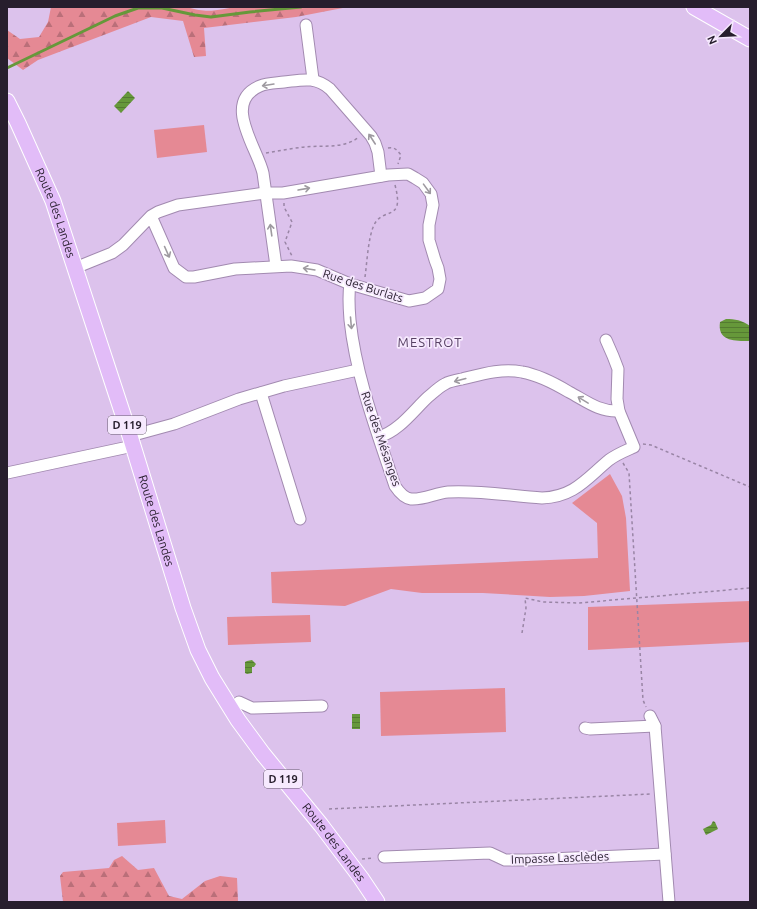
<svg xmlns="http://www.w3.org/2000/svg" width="757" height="909" font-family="Ubuntu,sans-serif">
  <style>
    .grass { fill: #e58994 }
    .forest { fill: url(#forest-firs) }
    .water { fill: url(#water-rules) }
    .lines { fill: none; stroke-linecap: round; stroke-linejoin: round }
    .stream { stroke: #66983a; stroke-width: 3 }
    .minor-casing { stroke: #a28ab0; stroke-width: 13 }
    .major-casing { stroke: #fff; stroke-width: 17 }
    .path { stroke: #9985a5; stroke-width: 1.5; stroke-dasharray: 3 3; stroke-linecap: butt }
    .minor { stroke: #fff; stroke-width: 11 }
    .major { stroke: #e2bcf8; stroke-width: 15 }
    .oneway { stroke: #9e9aa0 }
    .labels { text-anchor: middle; stroke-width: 3.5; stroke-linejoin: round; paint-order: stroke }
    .shield { fill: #f6e9fe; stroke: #655b6c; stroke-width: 1 }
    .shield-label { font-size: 11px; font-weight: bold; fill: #271e2d }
    .street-label { font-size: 12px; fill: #271e2d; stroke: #f6e9fe }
    .neighbourhood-label { font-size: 13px; letter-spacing: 1px; fill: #574164; stroke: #f6e9fe }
  </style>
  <defs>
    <pattern id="forest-firs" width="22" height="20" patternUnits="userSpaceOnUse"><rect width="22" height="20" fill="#e58994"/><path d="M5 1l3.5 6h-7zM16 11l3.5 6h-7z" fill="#ba6f79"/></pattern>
    <pattern id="water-rules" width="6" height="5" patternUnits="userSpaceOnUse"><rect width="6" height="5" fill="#66983a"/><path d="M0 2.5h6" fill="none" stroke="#547b31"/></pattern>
  </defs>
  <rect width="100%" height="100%" fill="#dcc2ec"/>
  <g class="grass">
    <polygon points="204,125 207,152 157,158 154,130"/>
    <polygon points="610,474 622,496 626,518 630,591 584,596 550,597 483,593 422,593 391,589 345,606 272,603 271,572 598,558 597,523 572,503"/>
    <polygon points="750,601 750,642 588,650 588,607"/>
    <polygon points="310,615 311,642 228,645 227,617"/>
    <polygon points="505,688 506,732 381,736 380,692"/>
    <polygon points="165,820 166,843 118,846 117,823"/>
  </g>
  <g class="forest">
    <path d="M51,7H187C212,15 218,8 241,7C277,5 313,7 348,7L296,17L204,28L206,56L194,57L183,21L151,17L38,60L23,70L7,58V30L20,39L39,37L48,22Z"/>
    <polygon points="122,856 138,870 154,868 169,896 182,899 205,881 220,876 237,878 238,901 238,902 63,902 60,876 63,872 109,868 114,860"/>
  </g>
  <g class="water">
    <polygon points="128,91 135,98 121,113 114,106"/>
    <path d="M726,319C735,319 742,320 750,326V341C736,341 717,342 720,322Z"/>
    <polygon points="252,660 256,664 254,667 252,667 252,673 247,674 245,673 245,662 247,661"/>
    <rect x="352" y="714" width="8" height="15"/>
    <polygon points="713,821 715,822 718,829 706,835 703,829 711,825"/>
  </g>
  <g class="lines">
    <polyline class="stream" points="7,68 115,16 138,8 162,8 195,15 211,17 250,12 301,7"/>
    <defs>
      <g id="minor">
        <polyline points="306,25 313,79"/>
        <path d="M276,266L263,173C258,149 221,102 260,86C267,83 276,83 284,82C302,80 315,76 330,89L371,136L375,143L378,152L381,176"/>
        <polyline points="75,268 112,253 123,245 151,216 158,212 178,205 265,193 283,193 388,175 408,174 415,178 423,183 431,194 433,205 429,225 429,240 435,260 438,268 440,279 438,289 425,298 409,301 350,284 317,270 291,266 235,269 194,277 186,277 174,268 151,216"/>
        <path d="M350,284C348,296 349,308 350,320C356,377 377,432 395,486C399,492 404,498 411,499C423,500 436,493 448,492C478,490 512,496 542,498C574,497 586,479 609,460C617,454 625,451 634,447L619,411L617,399L618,369L613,356L606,340"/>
        <polyline points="261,393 300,519"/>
        <polyline points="130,436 174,424 239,399 284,386 358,370"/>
        <path d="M379,437C399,431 413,411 428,397C433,393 439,387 445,384C450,381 457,380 462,379C482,374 502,368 522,372C539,375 554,383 569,392C586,401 599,412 619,411"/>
        <polyline points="7,473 133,446"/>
        <polyline points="239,702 252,708 322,706"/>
        <polyline points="650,716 655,726 669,902"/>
        <polyline points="585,728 590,729 655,726"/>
        <polyline points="384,857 490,853 505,860 527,860 665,854"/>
      </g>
      <g id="major">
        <polyline points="694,7 750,39"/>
        <path id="s1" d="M7,101L18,123L53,201L130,436L183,608L198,650L212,678L238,720L263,754L321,825L361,878L377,902"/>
      </g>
    </defs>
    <use href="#minor" class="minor-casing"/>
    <use href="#major" class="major-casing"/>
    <g class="path">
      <path d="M388,148C395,147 397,150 401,155L398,164"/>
      <path d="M266,153C279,151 292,148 305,147C324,145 344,149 359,137"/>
      <polyline points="284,203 284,207 292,222 285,242 292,256"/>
      <path d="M365,277C367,263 368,238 374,225C383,206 405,223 395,185"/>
      <polyline points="643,444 651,445 750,487"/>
      <polyline points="623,463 629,473 643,700 646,707"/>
      <polyline points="522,633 526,608 525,598 543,602 579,603 750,588"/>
      <polyline points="329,809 651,794"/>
      <polyline points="362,859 374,858"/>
    </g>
    <use href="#minor" class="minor"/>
    <use href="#major" class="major"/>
  </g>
  <defs><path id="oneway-shaft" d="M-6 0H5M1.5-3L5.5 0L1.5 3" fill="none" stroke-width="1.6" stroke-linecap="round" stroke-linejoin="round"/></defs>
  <g class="oneway">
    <use href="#oneway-shaft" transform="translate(268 85) rotate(171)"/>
    <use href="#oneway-shaft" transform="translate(372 139) rotate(-123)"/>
    <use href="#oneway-shaft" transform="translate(304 189) rotate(-10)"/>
    <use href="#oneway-shaft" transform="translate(427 189) rotate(54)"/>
    <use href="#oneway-shaft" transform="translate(271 230) rotate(-98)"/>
    <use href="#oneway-shaft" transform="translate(167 252) rotate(66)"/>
    <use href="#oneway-shaft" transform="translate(309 269) rotate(-171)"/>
    <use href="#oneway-shaft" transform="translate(351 323) rotate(85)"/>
    <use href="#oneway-shaft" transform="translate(460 380) rotate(165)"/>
    <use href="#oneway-shaft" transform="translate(583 400) rotate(-149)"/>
  </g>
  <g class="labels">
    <g class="shield">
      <rect x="108" y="416" width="38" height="18" rx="3"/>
      <rect x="264" y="770" width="38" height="18" rx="3"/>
    </g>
    <g class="shield-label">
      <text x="127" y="429">D 119</text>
      <text x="283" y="783">D 119</text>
    </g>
    <g class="street-label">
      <text dy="4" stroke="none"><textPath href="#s1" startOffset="122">Route des Landes</textPath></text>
      <text transform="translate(363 286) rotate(18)" y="4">Rue des Burlats</text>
      <text transform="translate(381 439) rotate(71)" y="4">Rue des Mésanges</text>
      <text dy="4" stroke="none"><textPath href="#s1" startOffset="446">Route des Landes</textPath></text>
      <text dy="4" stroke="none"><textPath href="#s1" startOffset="818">Route des Landes</textPath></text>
      <text transform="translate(560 858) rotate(-2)" y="4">Impasse Lasclèdes</text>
    </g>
    <g class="neighbourhood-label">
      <text x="430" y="347">MESTROT</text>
    </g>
  </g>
  <rect width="757" height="909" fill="none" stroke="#271e2d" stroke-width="16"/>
  <g transform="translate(721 36) rotate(246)" stroke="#f6e9fe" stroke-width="3" paint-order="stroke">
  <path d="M0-3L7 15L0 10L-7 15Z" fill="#271e2d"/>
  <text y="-6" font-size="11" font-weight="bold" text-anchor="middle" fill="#271e2d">N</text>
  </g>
</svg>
